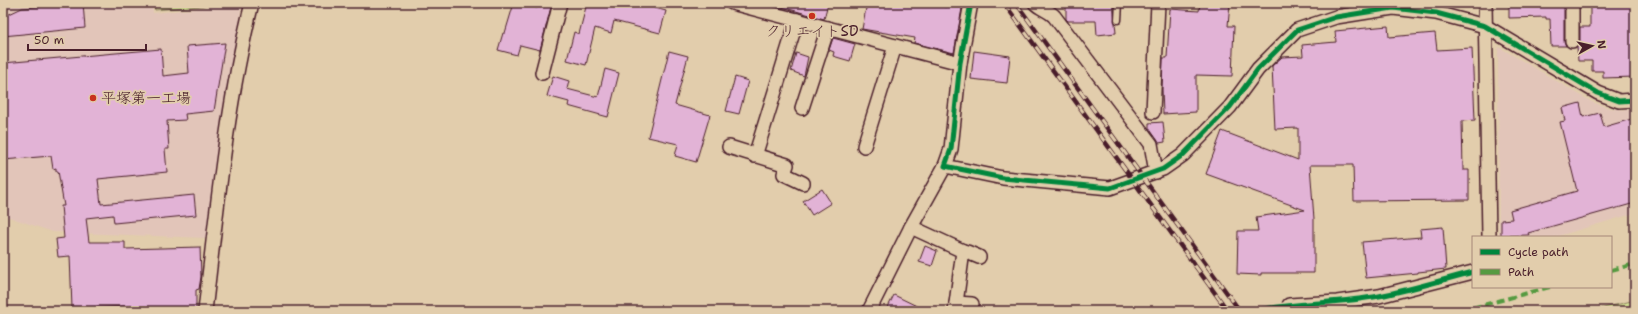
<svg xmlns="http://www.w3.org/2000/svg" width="1638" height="314" font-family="'Shantell Sans','Klee One',sans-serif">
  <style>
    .built { fill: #e2c5b9 }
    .green { fill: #d4e295; stroke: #8f8060 }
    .building { fill: #e2b3d6; stroke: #4a1f2b }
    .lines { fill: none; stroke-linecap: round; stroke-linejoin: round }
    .lane-casing { stroke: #4a1f2b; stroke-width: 9 }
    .street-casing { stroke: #4a1f2b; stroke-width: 16 }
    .lane { stroke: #e2cdac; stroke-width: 6 }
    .street { stroke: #e2cdac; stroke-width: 13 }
    .rail-casing { stroke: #4a1f2b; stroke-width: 4.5 }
    .rail { stroke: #e2cdac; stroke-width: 3; stroke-dasharray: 9; stroke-linecap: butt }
    .quiet { stroke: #559a41; stroke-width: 4; stroke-dasharray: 8 4; stroke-linecap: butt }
    .cycleway-casing { stroke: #e2cdac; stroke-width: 8 }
    .cycleway { stroke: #00873e; stroke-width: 5 }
    .poi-dot { fill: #c8321e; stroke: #e2cdac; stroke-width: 1.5 }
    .labels { text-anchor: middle; stroke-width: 3.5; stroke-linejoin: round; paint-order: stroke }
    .poi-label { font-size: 15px; fill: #4a1f2b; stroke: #e2cdac }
  </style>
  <rect width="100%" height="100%" fill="#e2cdac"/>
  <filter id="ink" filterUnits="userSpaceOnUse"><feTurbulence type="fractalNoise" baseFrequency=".025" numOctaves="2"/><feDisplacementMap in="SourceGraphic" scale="8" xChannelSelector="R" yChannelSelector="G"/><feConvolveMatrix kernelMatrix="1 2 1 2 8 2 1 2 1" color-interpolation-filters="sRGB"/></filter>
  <g filter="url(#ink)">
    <g class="built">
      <polygon points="11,3 152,3 153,13 242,4 207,238 53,232 3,215 3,7"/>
      <polygon points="1499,47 1592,102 1609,108 1626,110 1635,109 1635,213 1555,237 1499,237 1498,50"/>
    </g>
    <g class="green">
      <polygon points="154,3 234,3 155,10"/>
      <polygon points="1635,300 1635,311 1592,311"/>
    </g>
    <g class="building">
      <polygon points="49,3 83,3 85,28 3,36 3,17 22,8 49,6"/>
      <polygon points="514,3 537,8 538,3 552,3 540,50 520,45 517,55 498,50 503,33 505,33"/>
      <polygon points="587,3 652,3 651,7 666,11 660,33 614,21 611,33 595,28 586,65 567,60 574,32 579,34"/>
      <polygon points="768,3 828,3 824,19"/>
      <polygon points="867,3 926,3 946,7 947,3 963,3 954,53 914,43 915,38 862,29"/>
      <polygon points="1066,3 1113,3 1116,33 1097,35 1096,21 1068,21 1066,19"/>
      <polygon points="1200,3 1230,3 1228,26 1234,26 1232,76 1196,75 1196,112 1163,114 1162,89 1163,58 1167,58 1170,9 1199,11"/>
      <polygon points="1509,3 1564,3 1564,41 1566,46 1551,46 1550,19 1546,19 1546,17 1509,18"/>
      <polygon points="1590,3 1635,3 1635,77 1603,78 1603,71 1592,71 1592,61 1578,61 1577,47 1580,41 1580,27 1590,27"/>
      <polygon points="1388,26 1389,37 1435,33 1437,50 1472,48 1475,120 1462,121 1463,170 1469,170 1469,200 1354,201 1353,165 1310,165 1314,219 1314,273 1261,273 1261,275 1237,274 1238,231 1258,231 1256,217 1305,210 1206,174 1222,131 1298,160 1298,128 1275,129 1272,66 1282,57 1303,56 1302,45 1336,42 1335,31"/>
      <polygon points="833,38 855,44 850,61 833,56 834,52 829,50"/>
      <polygon points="225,43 214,111 185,114 186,120 167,121 169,149 165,149 167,172 98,179 101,204 194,195 196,215 114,223 113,215 86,218 89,242 125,242 125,249 200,247 201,277 199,289 196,290 196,311 131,311 132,306 72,308 70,256 58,257 56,239 64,238 61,206 64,206 58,171 56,171 56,168 53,169 51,156 3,160 3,63 161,49 163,76 189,73 187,46"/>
      <polygon points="669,51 688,56 675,105 710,115 696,162 675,156 678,144 648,137"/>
      <polygon points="974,51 1010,56 1007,83 971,79"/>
      <polygon points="796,53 808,57 804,76 791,71"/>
      <polygon points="605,69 619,73 608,117 568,106 569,102 547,96 553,76 569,81 567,89 598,97"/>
      <polygon points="735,77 748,81 739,114 726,111"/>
      <polygon points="1580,103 1583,117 1600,113 1604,127 1635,118 1635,203 1528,233 1529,235 1501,236 1501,220 1512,219 1510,210 1577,191 1560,122 1565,121 1562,108"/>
      <polygon points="1163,122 1165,142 1159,143 1149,128 1149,123"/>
      <polygon points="822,189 831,203 812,215 803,201"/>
      <polygon points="1443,227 1446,269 1418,272 1418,273 1366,278 1362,242 1421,237 1420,229"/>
      <polygon points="925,246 937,251 932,266 919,262"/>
      <polygon points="894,295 927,311 886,311"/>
    </g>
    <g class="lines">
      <defs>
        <polyline id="lane" points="1118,20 1119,3"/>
        <g id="street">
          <polyline points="732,3 960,63"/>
          <polyline points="971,3 960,63 951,149 945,166 1003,178 1110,188 1163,169 1183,155 1230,107 1258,69 1297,30 1336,17 1393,8 1436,13 1485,26 1598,93 1619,101 1635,100"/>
          <path d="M1035,3C1041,9 1048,10 1054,16L1151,144L1156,172"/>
          <polyline points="1485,3 1489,237"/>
          <polyline points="1572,3 1572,41"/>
          <polyline points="542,73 560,3"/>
          <polyline points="802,108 828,28"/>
          <polyline points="1153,112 1158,3"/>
          <polyline points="864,146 895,46"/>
          <polyline points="729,147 787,165 784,174 803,183"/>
          <polyline points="755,156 797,20"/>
          <polyline points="911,227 963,251 955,311"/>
          <polyline points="963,251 967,252 979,257"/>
          <polyline points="956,303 972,304"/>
          <polyline points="1289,305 1337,302 1379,296 1473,272"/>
          <path d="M205,311C217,208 227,104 252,3"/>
          <polyline points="869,311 911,227 945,166"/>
        </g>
      </defs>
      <use href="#lane" class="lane-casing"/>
      <use href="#street" class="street-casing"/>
      <use href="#lane" class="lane"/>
      <use href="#street" class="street"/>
      <defs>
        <g id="rail">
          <polyline points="1004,3 1228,311"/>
          <polyline points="1016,3 1240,311"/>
        </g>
      </defs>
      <use href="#rail" class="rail-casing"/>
      <use href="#rail" class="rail"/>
      <g class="quiet">
        <polyline points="1611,270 1635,264"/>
        <polyline points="1461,311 1550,287"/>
      </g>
      <defs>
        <g id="cycleway">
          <polyline points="971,3 960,63 951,149 945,166 1003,178 1110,188 1163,169 1183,155 1230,107 1258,69 1297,30 1336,17 1393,8 1436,13 1485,26 1598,93 1619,101 1635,100"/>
          <path d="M1254,311C1295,302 1337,304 1379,296C1410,290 1442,280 1473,272"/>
        </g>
      </defs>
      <use href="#cycleway" class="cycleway-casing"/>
      <use href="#cycleway" class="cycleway"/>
    </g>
  </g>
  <g class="poi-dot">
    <circle cx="812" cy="16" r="4"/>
    <circle cx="93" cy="98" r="4"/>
  </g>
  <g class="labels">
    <g class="poi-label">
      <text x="812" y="36">クリエイトSD</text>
      <text x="101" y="103" text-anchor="start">平塚第一工場</text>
    </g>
  </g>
  <rect width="1638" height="314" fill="none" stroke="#e2cdac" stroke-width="16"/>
  <rect x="8" y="8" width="1622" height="298" fill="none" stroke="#4a1f2b" stroke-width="1.5" filter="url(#ink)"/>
  <rect x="1472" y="236" width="140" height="52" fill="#e2cdac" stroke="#a58778"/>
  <rect x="1480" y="249" width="20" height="6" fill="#00873e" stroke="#a58778"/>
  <text x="1508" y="256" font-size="12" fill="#4a1f2b">Cycle path</text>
  <rect x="1480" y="269" width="20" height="6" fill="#559a41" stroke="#a58778"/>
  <text x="1508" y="276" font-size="12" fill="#4a1f2b">Path</text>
  <g transform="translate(1592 46) rotate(82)" stroke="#e2cdac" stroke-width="3" paint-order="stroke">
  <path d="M0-3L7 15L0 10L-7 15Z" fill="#4a1f2b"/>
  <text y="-6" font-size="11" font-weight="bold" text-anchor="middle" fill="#4a1f2b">N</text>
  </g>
  <path d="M28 44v6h118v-6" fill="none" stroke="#4a1f2b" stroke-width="2"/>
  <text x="34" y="44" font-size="12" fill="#4a1f2b" stroke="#e2cdac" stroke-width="3" paint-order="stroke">50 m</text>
</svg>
